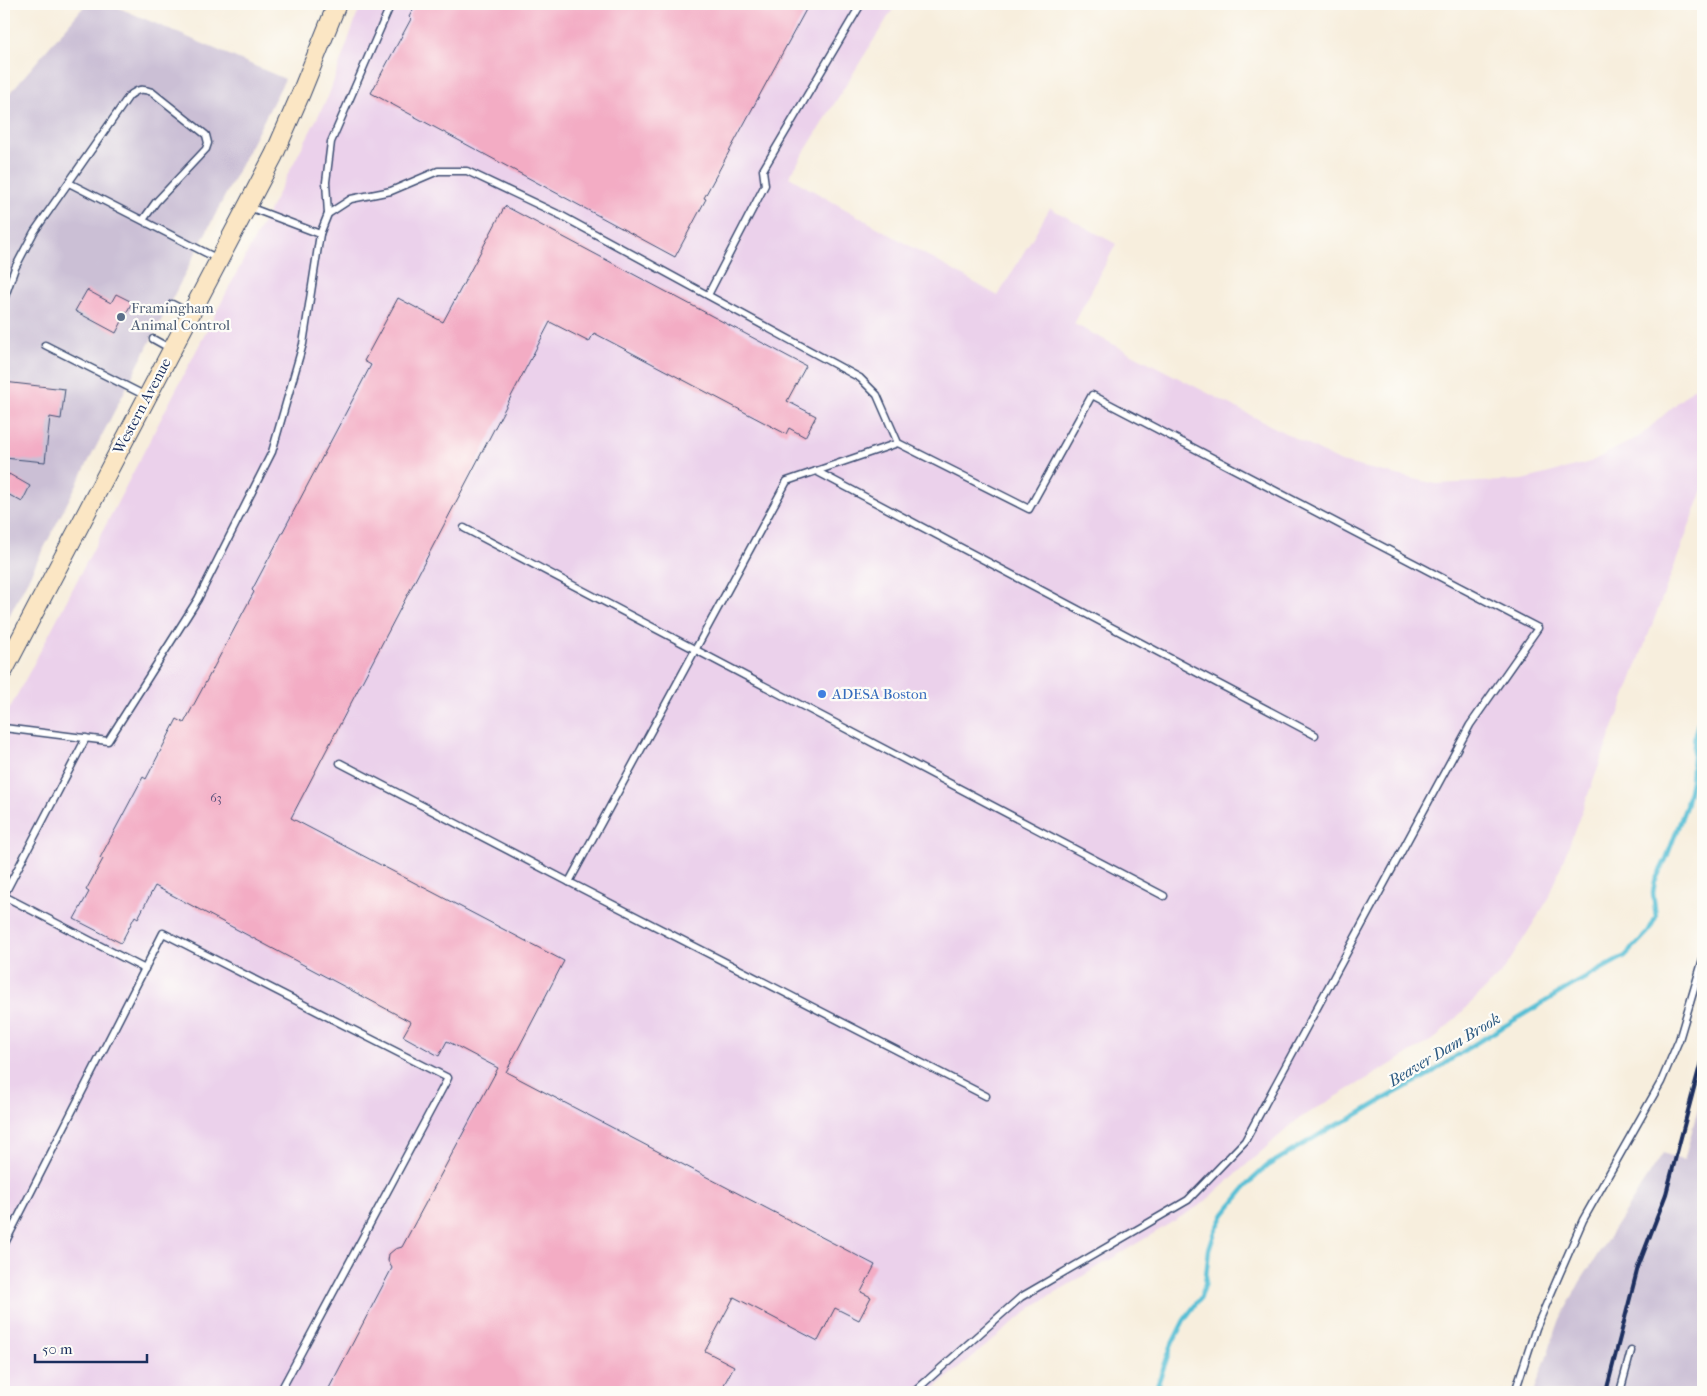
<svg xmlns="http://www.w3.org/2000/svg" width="1707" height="1396" font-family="'IM FELL French Canon',serif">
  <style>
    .built { fill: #ebd1eb }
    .industrial { fill: #cbbfd5 }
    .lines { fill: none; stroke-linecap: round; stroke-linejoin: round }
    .stream { stroke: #57bfd5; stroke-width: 4.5 }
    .building { fill: #f3acc4 }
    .lane-casing { stroke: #3c4c71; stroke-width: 9 }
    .secondary-casing { stroke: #3c4c71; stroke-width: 20 }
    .lane { stroke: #fff; stroke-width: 6 }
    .secondary { stroke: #fbe6c4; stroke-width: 18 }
    .rail { stroke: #1b2f5e; stroke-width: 4 }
    .service-dot { fill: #5c6f8a; stroke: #fdfcf7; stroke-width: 2 }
    .shop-dot { fill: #3f7fe0; stroke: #fdfcf7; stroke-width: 2 }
    .labels { text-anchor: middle; stroke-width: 4.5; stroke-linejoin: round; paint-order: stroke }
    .number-label { font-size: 12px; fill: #514e78 }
    .service-label { font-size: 15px; fill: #4e5e75; stroke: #fdfcf7; text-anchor: start }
    .street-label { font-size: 15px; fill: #1b2f5e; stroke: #fdfcf7 }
    .shop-label { font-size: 15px; fill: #366cbe; stroke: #fdfcf7; text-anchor: start }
    .water-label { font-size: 16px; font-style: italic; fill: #2d5a82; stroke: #fdfcf7 }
  </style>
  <rect width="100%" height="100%" fill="#fdfcf7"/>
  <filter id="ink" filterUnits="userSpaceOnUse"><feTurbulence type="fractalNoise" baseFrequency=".02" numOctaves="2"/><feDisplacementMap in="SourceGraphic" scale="10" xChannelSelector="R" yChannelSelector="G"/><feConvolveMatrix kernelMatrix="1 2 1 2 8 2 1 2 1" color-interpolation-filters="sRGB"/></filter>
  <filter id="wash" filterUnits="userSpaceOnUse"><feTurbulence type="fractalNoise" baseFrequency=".0096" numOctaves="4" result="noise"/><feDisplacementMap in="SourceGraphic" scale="20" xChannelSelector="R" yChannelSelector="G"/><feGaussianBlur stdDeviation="1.12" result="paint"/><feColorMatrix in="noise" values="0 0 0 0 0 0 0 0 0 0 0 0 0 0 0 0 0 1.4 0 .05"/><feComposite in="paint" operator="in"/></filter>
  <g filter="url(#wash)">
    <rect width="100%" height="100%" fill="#f7eedd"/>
    <polygon class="built" points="361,4 896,4 789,177 998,296 1050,208 1116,244 1074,324 1341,462 1436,484 1523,480 1590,462 1640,436 1703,380 1703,490 1549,898 1504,970 1437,1037 1297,1120 1202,1204 1035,1305 930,1392 4,1392 4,719 31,669 328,97"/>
    <g class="industrial">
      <polygon points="86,4 110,4 285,79 4,626 4,100"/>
      <polygon points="1703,1089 1703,1392 1534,1392 1560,1319 1580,1282 1663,1153 1684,1161"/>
    </g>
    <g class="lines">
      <polyline class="stream" points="1155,1392 1172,1344 1184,1320 1201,1297 1205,1285 1209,1250 1215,1232 1224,1214 1251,1181 1267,1166 1332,1127 1350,1119 1389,1096 1430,1074 1468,1048 1571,986 1625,956 1648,932 1656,917 1653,893 1655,881 1666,859 1686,806 1691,781 1695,734 1703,707"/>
    </g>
    <g id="blocks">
      <g class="building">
        <polygon points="416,4 809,4 704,198 706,199 675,257 371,93 411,19 409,17"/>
        <polygon points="505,206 806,366 787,401 816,416 805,437 789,428 786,434 594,333 589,342 550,322 291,818 564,961 506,1072 875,1265 861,1292 871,1297 859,1320 835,1308 818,1341 734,1297 705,1351 734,1366 720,1392 327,1392 392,1268 388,1261 389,1254 395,1249 402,1247 498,1068 447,1041 439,1056 403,1036 411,1022 155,886 138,918 135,916 121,943 74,919 89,892 86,890 103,859 100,858 143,777 146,779 177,719 184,723 254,592 252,590 371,365 364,361 398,298 443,322"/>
        <polygon points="87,290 111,303 116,294 132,302 116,333 75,311"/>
        <polygon points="4,382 65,389 61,419 50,417 45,462 4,458"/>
        <polygon points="9,474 30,486 22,502 4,492 4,484"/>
      </g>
    </g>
  </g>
  <g filter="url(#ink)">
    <use href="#blocks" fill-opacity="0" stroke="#3c4c71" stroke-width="1"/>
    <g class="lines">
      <defs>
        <g id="lane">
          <polyline points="69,183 218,259"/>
          <polyline points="249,207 320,234 328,214 351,199 391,191 438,171 467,171 562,216 860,378 877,395 898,443 1029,509 1092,395 1538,628 1470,725 1245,1141 1188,1200 1021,1297 914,1392"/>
          <polyline points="328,214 326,182 331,142 391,4"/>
          <polyline points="708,295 765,185 763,170 861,4"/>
          <path d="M4,299L15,268L34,232L129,96C138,89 142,88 152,92L206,135L208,143L206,149L156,202L143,220"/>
          <polyline points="172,304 190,313"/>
          <polyline points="153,339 171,349"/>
          <polyline points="45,345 146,396"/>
          <polyline points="898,443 787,481 569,882 986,1096"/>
          <polyline points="816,471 1315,735"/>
          <polyline points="464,528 1164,896"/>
          <polyline points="4,728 108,741 198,599 272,452 303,344 320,234"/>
          <polyline points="340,763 569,882"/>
          <polyline points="4,895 86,738"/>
          <polyline points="4,896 145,969"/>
          <polyline points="4,1245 163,933 448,1078 280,1392"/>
          <polyline points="1515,1392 1536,1328 1583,1220 1661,1082 1679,1040 1703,959"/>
          <polyline points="1620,1392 1631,1351"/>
        </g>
        <polyline id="secondary" points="4,670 274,155 301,93 337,4"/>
      </defs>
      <use href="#lane" class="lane-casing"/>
      <use href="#secondary" class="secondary-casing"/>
      <use href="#lane" class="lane"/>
      <use href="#secondary" class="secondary"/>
      <polyline class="rail" points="1606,1392 1638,1267 1666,1194 1703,1054"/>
    </g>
  </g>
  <circle class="service-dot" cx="121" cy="317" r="5"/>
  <circle class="shop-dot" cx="822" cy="694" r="5"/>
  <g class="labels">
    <g class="number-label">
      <text x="216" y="802">63</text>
    </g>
    <g class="service-label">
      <text x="131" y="313">Framingham<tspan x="131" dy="17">Animal Control</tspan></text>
    </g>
    <g class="street-label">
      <text transform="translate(142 406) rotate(-62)" y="5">Western Avenue</text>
    </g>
    <g class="shop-label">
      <text x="832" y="699">ADESA Boston</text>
    </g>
    <g class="water-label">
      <text transform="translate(1444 1049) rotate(-31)" y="6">Beaver Dam Brook</text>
    </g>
  </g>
  <rect width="1707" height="1396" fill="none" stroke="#fdfcf7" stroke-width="20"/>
  <path d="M35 1354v8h112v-8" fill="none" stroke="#1b2f5e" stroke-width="2.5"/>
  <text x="42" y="1354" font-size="15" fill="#1b2f5e" stroke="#fdfcf7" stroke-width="4" paint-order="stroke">50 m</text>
</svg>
